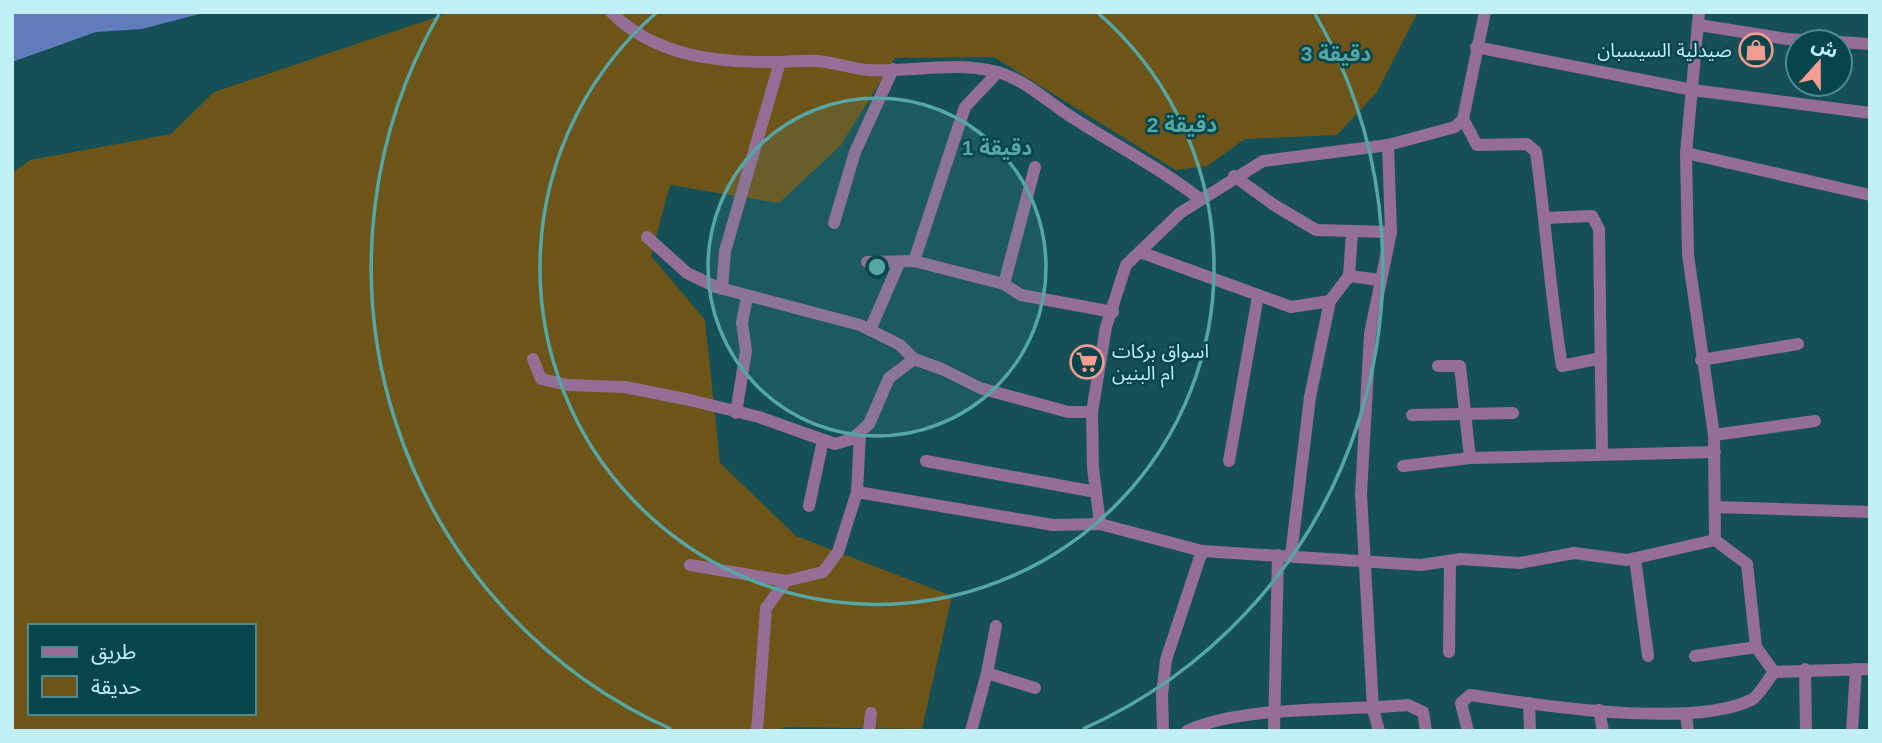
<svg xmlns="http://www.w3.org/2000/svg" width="1882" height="743" font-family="Helvetica,'Noto Sans Arabic',sans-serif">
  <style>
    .green { fill: #6d5418; fill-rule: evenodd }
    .water { fill: #617cbc }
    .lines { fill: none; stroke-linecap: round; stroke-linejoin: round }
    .street { stroke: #946e95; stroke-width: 12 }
    .ring { fill: none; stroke: #56a6a4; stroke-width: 3.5 }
    .labels { text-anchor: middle; stroke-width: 5; stroke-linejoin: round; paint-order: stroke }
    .poi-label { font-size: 19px; fill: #c0eff5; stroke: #05454b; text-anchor: end }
    .centre { fill: #56a6a4; stroke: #05454b; stroke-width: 3.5 }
    .ring-label { font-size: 21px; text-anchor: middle; font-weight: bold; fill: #56a6a4; stroke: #05454b; stroke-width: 5; stroke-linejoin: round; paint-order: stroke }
  </style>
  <rect width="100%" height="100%" fill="#155056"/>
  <path class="green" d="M451,12H1418L1377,92L1337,135L1245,139L1207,166L1176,170L994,57L895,58L841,145L779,203L670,185L651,256L705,320L720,463L796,536L952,596L922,729L784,727L780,731H12V173L30,160L171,134L214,92ZM30,626H254V713H30Z"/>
  <polygon class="water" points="12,12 207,12 142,29 96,32 12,62"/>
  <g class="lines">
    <g class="street">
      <path d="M611,12C655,57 720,63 779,62C792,62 804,60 817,61C834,62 852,69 869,70C911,72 955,61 997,72C1024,79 1047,101 1070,116C1113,144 1159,167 1200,199"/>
      <polyline points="1699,12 1686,153 1688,255 1714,435 1715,540 1747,564 1756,647 1774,672 1870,669"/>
      <polyline points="1699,25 1787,39 1832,42"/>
      <polyline points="1840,42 1870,44"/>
      <polyline points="1476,47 1693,90 1870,113"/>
      <path d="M1463,119L1477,145L1527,144L1536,152C1546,223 1550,294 1562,366L1601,358"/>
      <polyline points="1686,153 1870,195"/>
      <polyline points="1234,176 1274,205 1316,230 1391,232"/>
      <polyline points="1545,218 1592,216 1599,229 1602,454"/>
      <polyline points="834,223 855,152 893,69"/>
      <polyline points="647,237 687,273 716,287 860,325 900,345 914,359 942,369 980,388 1068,412 1092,412"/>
      <polyline points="1140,252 1291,307 1330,301"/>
      <polyline points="914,261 965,107 998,72"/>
      <polyline points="867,262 914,261 1004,284 1021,295 1113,312"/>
      <polyline points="1349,276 1380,280"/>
      <polyline points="1004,284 1035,167"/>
      <polyline points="722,289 725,251 780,62"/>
      <polyline points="870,330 899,263"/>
      <polyline points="533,359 541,379 568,385 625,387 690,400 759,417 835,444 852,439 869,424 889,378 914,359"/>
      <polyline points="1701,360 1798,344"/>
      <polyline points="1438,366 1460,366 1470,458"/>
      <polyline points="736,413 746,351 742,323 747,297"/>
      <polyline points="1412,415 1513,413"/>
      <polyline points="1714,435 1815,421"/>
      <polyline points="926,461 1096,492"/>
      <polyline points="1229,461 1258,296"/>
      <polyline points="1403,466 1470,458 1715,452"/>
      <polyline points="857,492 1053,525 1100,524 1202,551"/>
      <polyline points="809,506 823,440"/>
      <polyline points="1715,507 1870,512"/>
      <polyline points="1100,524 1093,468 1092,412 1106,327 1126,265 1180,213 1263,161 1388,145 1455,127 1463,119 1485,12"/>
      <polyline points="1291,555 1310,397 1330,301 1349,276 1352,233"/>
      <polyline points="1635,558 1648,656"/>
      <polyline points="690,565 786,581 823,572 838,552 857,492 860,434"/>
      <polyline points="1449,652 1450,561"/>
      <polyline points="1695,656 1756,647"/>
      <polyline points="1805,669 1806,731"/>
      <polyline points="987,673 996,626"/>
      <polyline points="1529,703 1530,731"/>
      <polyline points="1599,710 1603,731"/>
      <polyline points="1686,714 1688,731"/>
      <polyline points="757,731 766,608 786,581"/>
      <polyline points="869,731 871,713"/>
      <polyline points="971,731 987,673 1035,688"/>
      <polyline points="1163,731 1162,695 1166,660 1202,551 1421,565 1461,559 1520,563 1574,553 1627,560 1715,540"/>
      <path d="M1187,731C1241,705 1346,711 1408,705L1423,712L1426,731"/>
      <polyline points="1274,731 1278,555"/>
      <polyline points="1379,731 1373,709 1361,494 1370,334 1391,232 1388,145"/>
      <path d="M1468,731L1461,703L1470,695C1537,705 1691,729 1751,700C1759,696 1768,679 1774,672"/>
      <polyline points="1852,731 1856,669"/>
    </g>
  </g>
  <circle cx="877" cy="267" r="169" fill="#56a6a4" fill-opacity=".12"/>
  <g class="ring">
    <circle cx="877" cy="267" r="169"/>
    <path d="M1098 13A337 337 0 1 1 656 13"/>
    <path d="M671 729A506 506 0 0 1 439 14M1315 14A506 506 0 0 1 1083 729"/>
  </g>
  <defs>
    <symbol id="shop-ring" viewBox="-11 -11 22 22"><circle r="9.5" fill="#05454b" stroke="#f59c93" stroke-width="1.5"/><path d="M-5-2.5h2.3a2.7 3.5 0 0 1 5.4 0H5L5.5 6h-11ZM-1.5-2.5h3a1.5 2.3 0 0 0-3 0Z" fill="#f59c93"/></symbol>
    <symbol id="supermarket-ring" viewBox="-11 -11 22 22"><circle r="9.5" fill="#05454b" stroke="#f59c93" stroke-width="1.5"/><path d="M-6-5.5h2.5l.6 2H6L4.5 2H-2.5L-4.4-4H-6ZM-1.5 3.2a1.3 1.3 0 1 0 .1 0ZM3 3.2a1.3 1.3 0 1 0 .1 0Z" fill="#f59c93"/></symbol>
  </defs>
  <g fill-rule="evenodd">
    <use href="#shop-ring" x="1737" y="31" width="38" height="38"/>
    <use href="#supermarket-ring" x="1068" y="343" width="38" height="38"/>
  </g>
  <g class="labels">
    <g class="poi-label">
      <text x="1732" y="57">صيدلية السيسبان</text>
      <text x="1112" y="358" text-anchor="start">اسواق بركات<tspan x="1112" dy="22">ام البنين</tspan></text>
    </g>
  </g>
  <circle cx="877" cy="267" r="10" class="centre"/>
  <g class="ring-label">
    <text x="1336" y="61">3 دقيقة</text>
    <text x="1182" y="132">2 دقيقة</text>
    <text x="997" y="155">1 دقيقة</text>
  </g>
  <rect width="1882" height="743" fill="none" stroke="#c0eff5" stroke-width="28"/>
  <rect x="28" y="624" width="228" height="91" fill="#05454b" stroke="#50898f" stroke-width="2"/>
  <rect x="42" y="647" width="35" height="10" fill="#946e95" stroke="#50898f" stroke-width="2"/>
  <text x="91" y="659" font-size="21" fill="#c0eff5">طريق</text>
  <rect x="42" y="676" width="35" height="21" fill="#6d5418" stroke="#50898f" stroke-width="2"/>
  <text x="91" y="694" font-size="21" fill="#c0eff5">حديقة</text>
  <g transform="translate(1819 63) rotate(21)"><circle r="33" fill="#05454b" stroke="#50898f" stroke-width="2"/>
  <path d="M0-5L12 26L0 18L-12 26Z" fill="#f59c93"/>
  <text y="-10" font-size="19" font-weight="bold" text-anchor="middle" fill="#c0eff5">ش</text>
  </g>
</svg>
